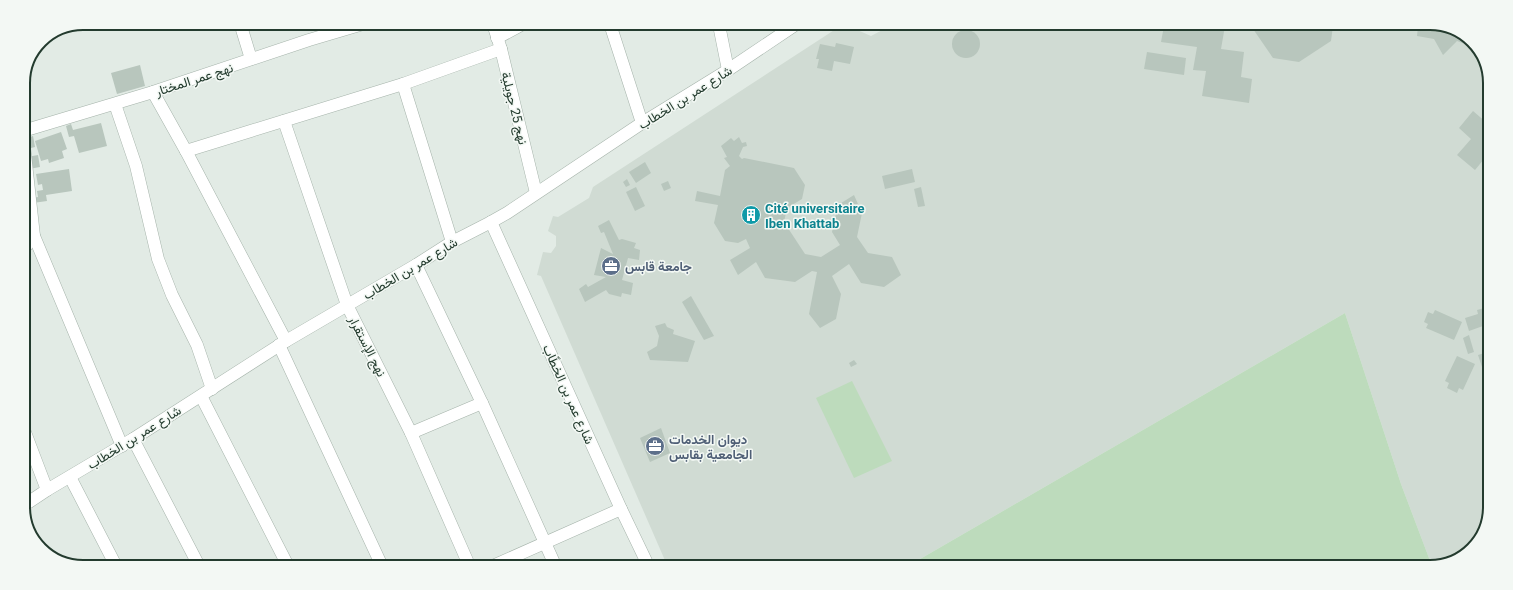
<svg xmlns="http://www.w3.org/2000/svg" width="1513" height="590" font-family="Roboto,Vazirmatn,sans-serif">
  <style>
    .built { fill: #d0dbd3 }
    .green { fill: #bddbbc }
    .building { fill: #b8c6bd }
    .lines { fill: none; stroke-linecap: round; stroke-linejoin: round }
    .minor-casing { stroke: #a5b3aa; stroke-width: 13 }
    .minor { stroke: #fff; stroke-width: 12 }
    .labels { text-anchor: middle; stroke-width: 3; stroke-linejoin: round; paint-order: stroke }
    .street-label { font-size: 13px; fill: #233b2e; stroke: #f3f8f4 }
    .culture-label { font-size: 13px; font-weight: bold; fill: #0d838f; stroke: #f3f8f4; text-anchor: start }
    .service-label { font-size: 13px; font-weight: bold; fill: #4e5e75; stroke: #f3f8f4; text-anchor: start }
    .rim { fill: none; stroke: #233b2e; stroke-width: 2 }
  </style>
  <rect width="100%" height="100%" fill="#e2ebe5"/>
  <polygon class="built" points="842,25 846,25 871,36 892,25 1450,26 1477,46 1490,79 1487,527 1466,555 1432,566 1401,484 1345,313 908,566 667,565 541,276 537,275 543,252 551,253 556,246 556,236 548,231 553,216 558,217 589,198 593,187"/>
  <g class="green">
    <polygon points="1345,313 1401,484 1432,566 908,566"/>
    <polygon points="852,381 892,461 854,478 816,398"/>
  </g>
  <g class="building">
    <polygon points="1164,26 1225,26 1221,49 1244,52 1241,77 1252,79 1249,103 1202,96 1206,71 1193,70 1197,47 1161,42"/>
    <polygon points="1251,26 1333,26 1331,41 1299,62 1273,58"/>
    <polygon points="1418,26 1450,26 1473,43 1470,46 1457,41 1443,55 1434,39 1417,36"/>
    <circle cx="966" cy="44" r="14"/>
    <polygon points="836,43 854,47 850,64 834,61 832,71 817,68 819,59 816,59 820,44 835,47"/>
    <polygon points="1147,52 1186,58 1184,75 1144,69"/>
    <polygon points="140,65 145,86 117,94 111,73"/>
    <polygon points="1473,111 1487,123 1490,120 1489,153 1475,170 1457,155 1471,139 1459,128"/>
    <polygon points="101,123 107,146 79,153 74,136 69,137 66,126 71,124 73,130"/>
    <polygon points="61,132 67,149 62,151 64,158 49,163 48,159 41,161 35,141"/>
    <polygon points="33,136 35,147 27,149 27,141 30,137"/>
    <polygon points="739,137 742,143 746,142 747,146 743,147 739,156 742,159 744,158 794,168 805,185 802,199 787,208 784,222 805,254 821,257 840,245 832,232 838,205 854,195 862,213 857,237 868,253 892,257 901,275 884,287 861,283 849,264 832,276 841,294 836,319 820,328 809,314 817,272 812,271 795,282 765,278 756,262 738,275 730,260 750,248 746,239 738,243 725,241 714,223 718,205 695,201 697,191 720,196 725,170 730,166 724,158 727,157 721,146 731,138 734,141"/>
    <polygon points="38,155 40,167 29,169 27,157"/>
    <polygon points="645,162 651,173 636,183 629,172"/>
    <polygon points="69,169 72,191 46,195 47,201 33,203 32,198 38,197 37,191 43,190 42,184 38,185 36,174"/>
    <polygon points="912,169 915,182 885,189 882,176"/>
    <polygon points="627,179 630,185 626,187 623,182"/>
    <polygon points="668,181 671,188 664,191 661,184"/>
    <polygon points="636,187 645,206 635,211 626,192"/>
    <polygon points="921,187 925,206 918,207 914,189"/>
    <polygon points="609,220 619,240 622,239 636,243 634,248 640,250 639,260 628,258 622,280 633,283 631,295 622,293 621,297 609,294 606,290 585,302 579,289 586,284 588,287 606,277 594,275 601,248 613,254 604,232 601,233 598,226"/>
    <polygon points="691,296 714,336 704,340 682,302"/>
    <polygon points="1488,307 1488,320 1482,322 1483,326 1469,331 1465,318 1478,314 1477,310"/>
    <polygon points="1435,310 1462,322 1454,340 1426,328 1428,324 1424,322 1428,312 1433,314"/>
    <polygon points="665,323 667,327 674,330 673,334 695,341 688,362 650,360 647,352 657,346 659,336 655,326"/>
    <polygon points="1469,335 1474,352 1468,354 1463,338"/>
    <polygon points="1488,352 1488,365 1482,367 1478,355"/>
    <polygon points="1457,356 1475,364 1463,390 1459,388 1457,393 1447,388 1449,383 1445,381"/>
    <polygon points="854,360 857,364 851,367 849,363"/>
    <polygon points="661,428 670,453 650,462 640,438"/>
  </g>
  <g class="lines">
    <defs>
      <g id="minor">
        <polyline points="240,23 251,59"/>
        <polyline points="493,24 501,49 536,193"/>
        <polyline points="610,24 642,123"/>
        <polyline points="719,25 728,70"/>
        <polyline points="497,38 523,24"/>
        <polyline points="403,84 452,242"/>
        <polyline points="153,92 186,151 286,341"/>
        <polyline points="115,104 136,166 158,259 172,295 197,345 212,389"/>
        <polyline points="284,121 347,305 411,433 469,565"/>
        <polyline points="23,131 153,92 309,40 363,24"/>
        <polyline points="23,136 34,236 23,250"/>
        <polyline points="186,151 403,84 501,49"/>
        <polyline points="491,222 621,509 648,565"/>
        <polyline points="34,236 122,446"/>
        <polyline points="416,265 482,403 555,565"/>
        <polyline points="279,345 381,564"/>
        <polyline points="201,396 287,564"/>
        <polyline points="23,427 47,490"/>
        <polyline points="411,433 482,403"/>
        <polyline points="133,439 198,564"/>
        <polyline points="70,477 115,564"/>
        <polyline points="23,506 47,490 133,439 286,341 416,265 452,242 491,222 507,213 642,123 728,70 795,25"/>
        <polyline points="495,565 621,509"/>
      </g>
    </defs>
    <use href="#minor" class="minor-casing"/>
    <use href="#minor" class="minor"/>
  </g>
  <defs>
    <symbol id="building-disc" viewBox="-11 -11 22 22"><circle r="9.5" fill="#0f9aa8" stroke="#f3f8f4"/><path d="M-4-6H4V6H1V3H-1V6H-4ZM-2.5-4.3h1.7v1.8h-1.7ZM.8-4.3h1.7v1.8H.8ZM-2.5-1h1.7V.8h-1.7ZM.8-1h1.7V.8H.8Z" fill="#fff"/></symbol>
    <symbol id="office-disc" viewBox="-11 -11 22 22"><circle r="9.5" fill="#5c6f8a" stroke="#f3f8f4"/><path d="M-6-3h4V-5.5h4V-3h4V5H-6ZM-1-4.5V-3h2v-1.5ZM-6 0V1H6V0Z" fill="#fff"/></symbol>
  </defs>
  <g fill-rule="evenodd">
    <use href="#building-disc" x="740" y="204" width="22" height="22"/>
    <use href="#office-disc" x="600" y="255" width="22" height="22"/>
    <use href="#office-disc" x="644" y="435" width="22" height="22"/>
  </g>
  <g class="labels">
    <g class="street-label">
      <text transform="translate(194 79) rotate(-18)" y="5">نهج عمر المختار</text>
      <text transform="translate(685 97) rotate(-32)" y="5">شارع عمر بن الخطاب</text>
      <text transform="translate(515 108) rotate(76)" y="5">نهج 25 جويلية</text>
      <text transform="translate(410 268) rotate(-31)" y="5">شارع عمر بن الخطاب</text>
      <text transform="translate(368 346) rotate(63)" y="5">نهج الإستقرار</text>
      <text transform="translate(569 394) rotate(66)" y="5">شارع عمر بن الخطّاب</text>
      <text transform="translate(134 437) rotate(-32)" y="5">شارع عمر بن الخطاب</text>
    </g>
    <g class="culture-label">
      <text x="765" y="213">Cité universitaire<tspan x="765" dy="15">Iben Khattab</tspan></text>
    </g>
    <g class="service-label">
      <text x="625" y="271">جامعة قابس</text>
      <text x="669" y="444">ديوان الخدمات<tspan x="669" dy="15">الجامعية بقابس</tspan></text>
    </g>
  </g>
  <path d="M0 0H1513V590H0ZM83 30H1430A53 53 0 0 1 1483 83V507A53 53 0 0 1 1430 560H83A53 53 0 0 1 30 507V83A53 53 0 0 1 83 30Z" fill="#f3f8f4" fill-rule="evenodd"/>
  <path class="rim" d="M83 30H1430A53 53 0 0 1 1483 83V507A53 53 0 0 1 1430 560H83A53 53 0 0 1 30 507V83A53 53 0 0 1 83 30Z"/>
</svg>
